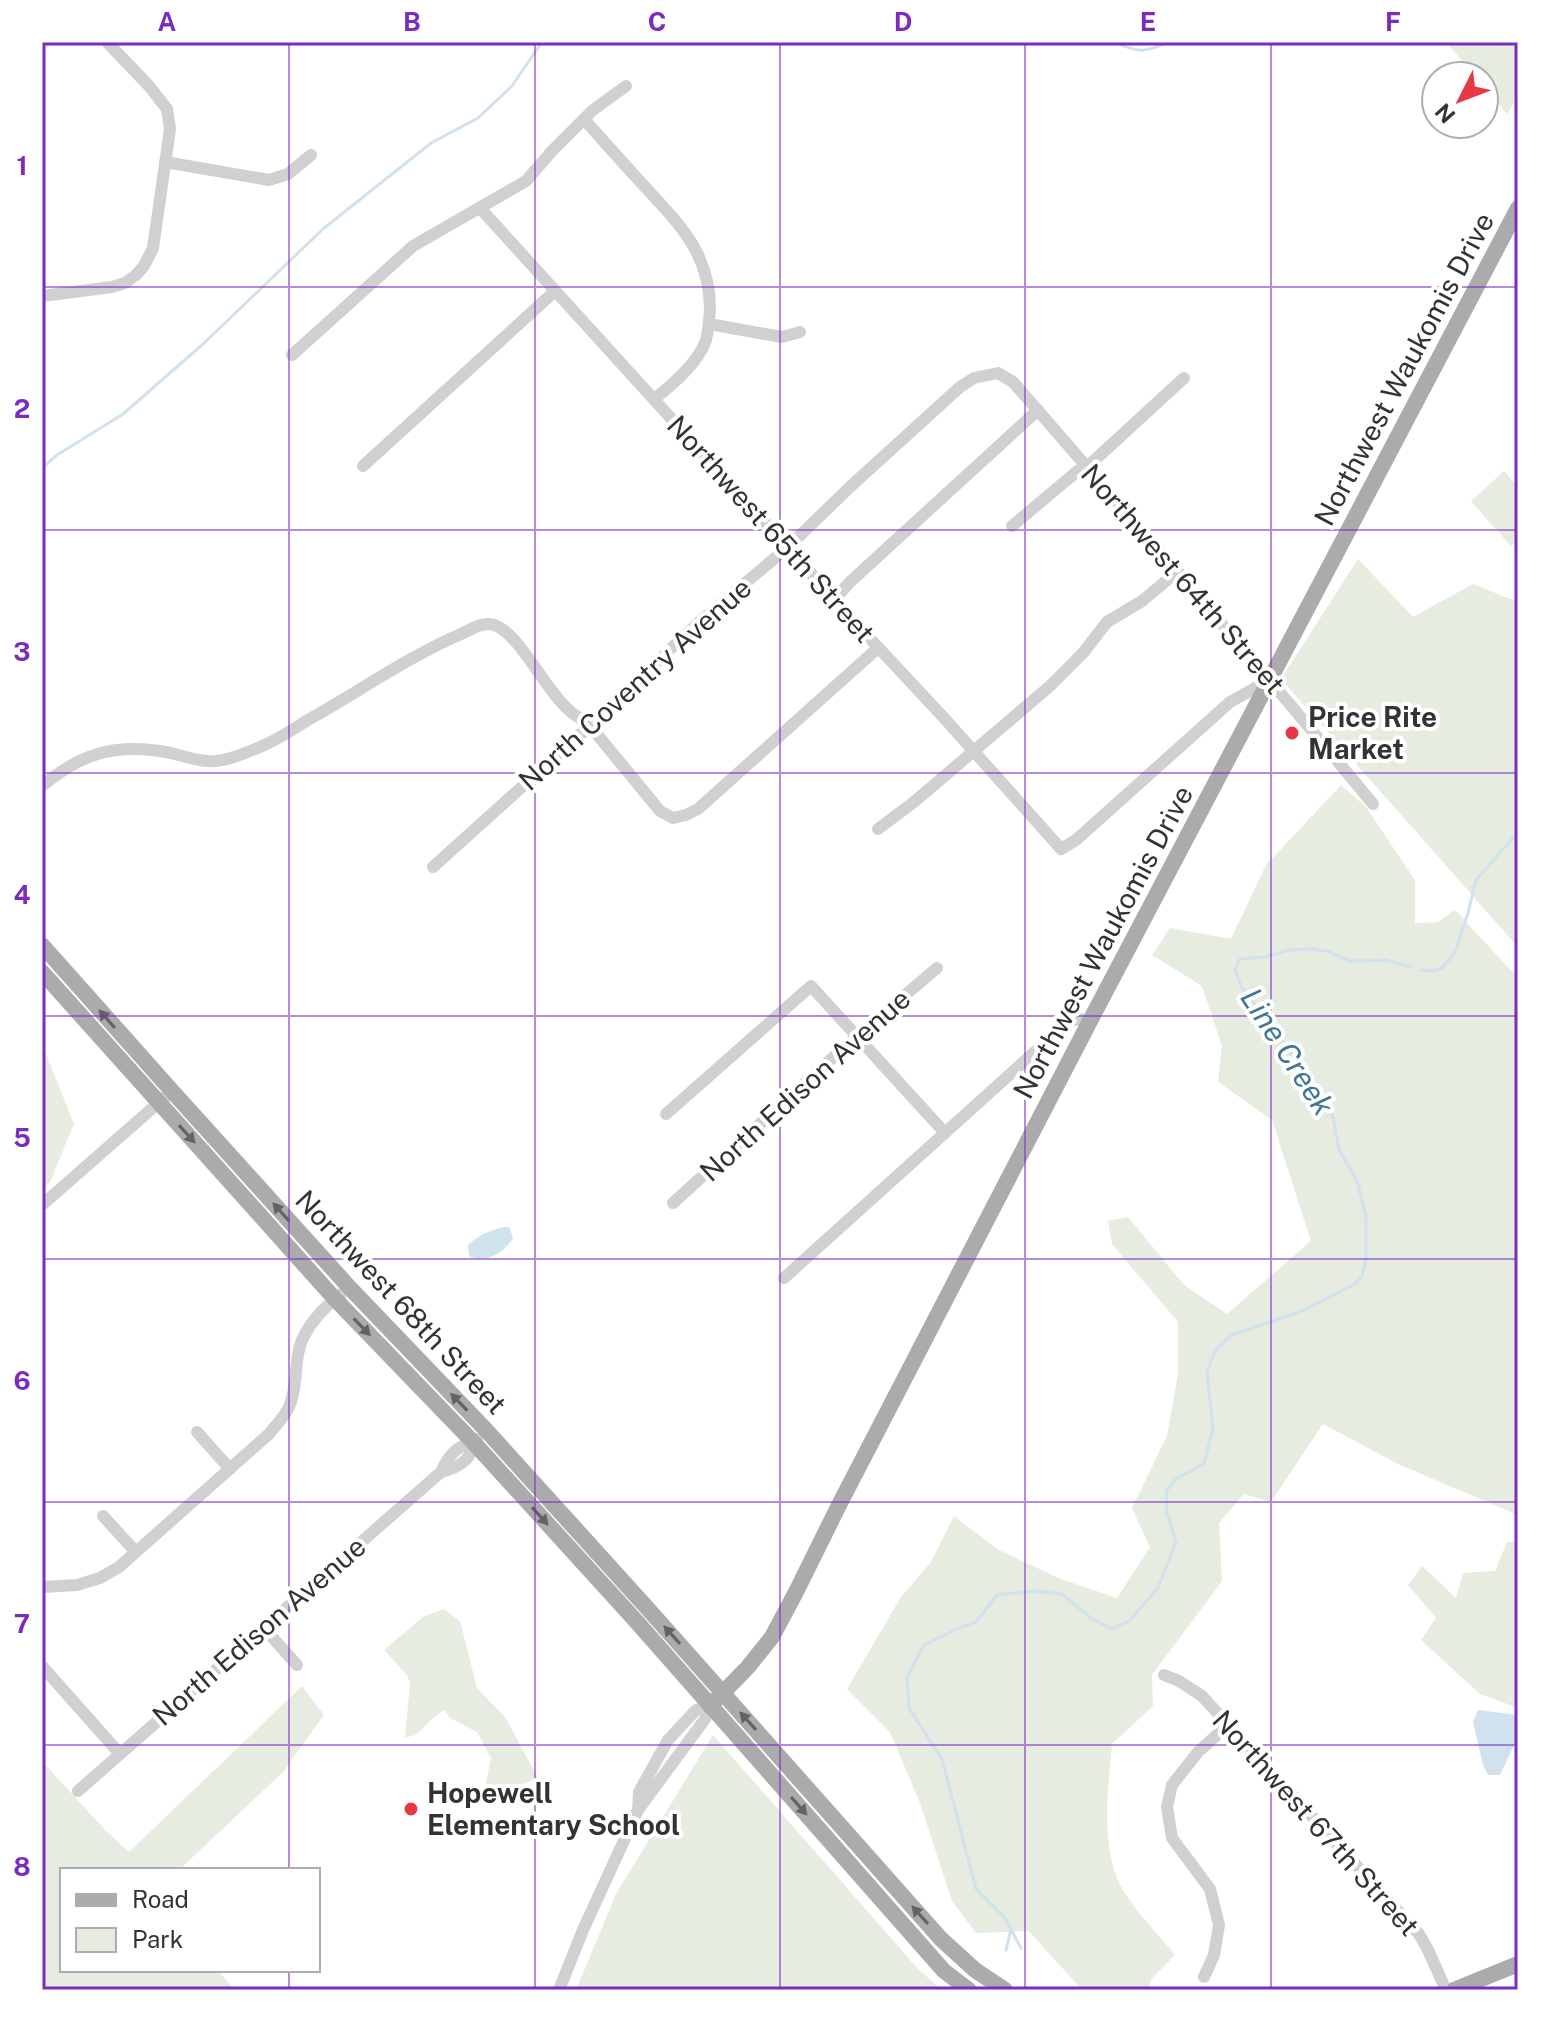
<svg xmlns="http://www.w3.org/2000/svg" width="1560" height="2032" font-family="'Public Sans',sans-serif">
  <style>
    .green { fill: #e6ecdf }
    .water { fill: #cfe2ee }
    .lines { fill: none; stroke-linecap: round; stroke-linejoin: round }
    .stream { stroke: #cfe2ee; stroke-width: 3 }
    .minor { stroke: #d0d0d0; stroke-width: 12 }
    .major { stroke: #ababab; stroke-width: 16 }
    .oneway { fill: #636363 }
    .grid { fill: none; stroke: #7b2cbf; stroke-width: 2; stroke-opacity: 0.55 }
    .poi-dot { fill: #e63946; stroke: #fff; stroke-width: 3 }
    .labels { text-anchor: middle; stroke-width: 8; stroke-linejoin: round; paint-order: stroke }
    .street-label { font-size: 28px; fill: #333; stroke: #fff }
    .poi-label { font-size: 28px; font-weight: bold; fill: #333; stroke: #fff; text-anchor: start }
    .water-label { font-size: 30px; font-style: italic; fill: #3f7597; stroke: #fff }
    .neatline { fill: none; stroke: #7b2cbf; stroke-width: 3 }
    .grid-label { font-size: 26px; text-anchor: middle; font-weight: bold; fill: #7b2cbf }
  </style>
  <rect width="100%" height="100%" fill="#fff"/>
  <g class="green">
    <polygon points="1446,42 1518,42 1518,96 1507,114 1484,87 1484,76 1475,76"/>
    <polygon points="1504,471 1518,487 1518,540 1511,546 1471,501"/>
    <polygon points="1358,559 1413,617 1473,584 1518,602 1518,947 1281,679"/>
    <path d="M1341,785L1366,807L1415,880V923L1438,922L1455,910L1518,978V1515L1400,1465L1323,1424L1271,1502L1244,1494L1219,1523L1222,1581L1152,1675L1153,1706L1112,1744C1108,1791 1099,1850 1124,1892C1137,1913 1160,1936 1175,1955L1152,1978L1148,1990H1082L1029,1931L976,1933L952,1901L920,1803L890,1732L847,1689L901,1597L931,1562L954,1516L997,1549L1061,1579L1117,1598L1150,1547L1132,1508L1167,1436L1178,1374V1322L1112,1244L1108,1221L1128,1217L1184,1285L1227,1314L1311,1241L1272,1120L1218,1082L1222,1046L1202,986L1152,955L1170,928L1231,939L1266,865Z"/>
    <polygon points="42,1044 74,1124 50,1182 42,1189"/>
    <polygon points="1507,1542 1518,1542 1518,1708 1480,1694 1421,1640 1436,1618 1408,1585 1422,1566 1456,1598 1463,1573 1495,1571"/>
    <path d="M444,1609L460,1621L477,1688L505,1717L538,1778L520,1785L522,1797L520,1804C498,1813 500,1795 486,1784L491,1758L477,1732L450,1718L444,1710C440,1713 436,1715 433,1718C423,1726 420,1737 405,1737L410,1683L407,1675L384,1650L423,1617Z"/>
    <polygon points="302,1686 324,1715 283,1772 179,1870 62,1870 62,1970 217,1970 235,1990 42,1990 42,1761 106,1831 129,1852"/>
    <polygon points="713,1735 918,1969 942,1990 576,1990 616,1894"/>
  </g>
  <g class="water">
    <path d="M505,1227H509L513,1238C505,1252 486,1264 469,1256L468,1245C479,1235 490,1230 505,1227Z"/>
    <polygon points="1478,1710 1518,1715 1518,1737 1500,1775 1488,1775 1483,1765 1473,1722"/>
  </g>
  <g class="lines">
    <g class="stream">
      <path d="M1114,42C1139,53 1144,53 1169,42"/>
      <polyline points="42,468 57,455 123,414 202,345 323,229 431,143 478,118 512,86 542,42"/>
      <polyline points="1421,970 1433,971 1442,968 1455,952 1468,913 1476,880 1518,832"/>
      <polyline points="1021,1948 1005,1918 976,1889 942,1759 909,1708 907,1677 924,1645 959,1628 976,1622 997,1595 1034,1591 1062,1594 1092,1619 1112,1629 1129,1621 1158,1588 1176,1542 1167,1513 1166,1491 1176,1479 1204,1464 1213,1428 1207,1371 1216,1349 1232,1335 1302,1311 1355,1284 1362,1276 1366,1258 1366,1217 1357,1181 1339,1150 1333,1117 1322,1096 1241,986 1235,970 1240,959 1264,957 1290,950 1311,949 1327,951 1350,961 1386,960 1411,967"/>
      <polyline points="1006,1950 1011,1929"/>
    </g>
    <g class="minor">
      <path d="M584,119C604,142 625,165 646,188C680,225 710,254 710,309C709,320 709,335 704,345C695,365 671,386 654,399"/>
      <polyline points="165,162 269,180 288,174 311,155"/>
      <polyline points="480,208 788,547 834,600 945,719 1061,849 1076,840 1230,702 1268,681"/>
      <polyline points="42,296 112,287 125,283 136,275 144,266 153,248 170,129 167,109 149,86 107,42"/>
      <polyline points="709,324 782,337 800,332"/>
      <polyline points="292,355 413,246 526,181 551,152 593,110 626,86"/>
      <polyline points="363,466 555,291"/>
      <polyline points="1012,526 1068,479 1079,470 1087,467 1184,378"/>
      <polyline points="834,600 850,582 1038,410"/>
      <path d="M42,786C79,755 112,744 160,751C176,753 192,760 207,761C224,763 245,753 260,747C278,740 296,727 313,717C361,690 410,656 461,634C470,630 480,623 490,624C522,628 550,709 586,721L660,811L673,818L686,815L698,809L878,648"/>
      <polyline points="878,829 914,802 1050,686 1083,653 1107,622 1142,601 1178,571"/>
      <path d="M433,867L584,731L586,721L597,718L698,623L788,547L851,486L960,387L974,378L998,373L1013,382C1135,522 1255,661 1373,804"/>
      <polyline points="666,1114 811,986 945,1133"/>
      <polyline points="673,1203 858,1035 937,968"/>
      <polyline points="42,1205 172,1091"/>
      <polyline points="784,1278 1069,1021 1080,1019 1090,1021"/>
      <polyline points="197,1432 230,1469"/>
      <path d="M441,1472C453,1469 466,1464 471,1452C474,1448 474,1443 477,1439"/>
      <polyline points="103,1516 135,1551"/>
      <path d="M42,1587L77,1585L100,1578L119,1567L269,1434C278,1423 289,1412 292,1398C298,1377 294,1355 304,1336C312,1320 327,1305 341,1294"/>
      <polyline points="263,1627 297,1665"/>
      <polyline points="42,1666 120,1754"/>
      <polyline points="1164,1675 1179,1681 1202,1696 1419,1934 1428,1950 1446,1990"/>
      <path d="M78,1791L441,1472C448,1456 457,1445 474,1443"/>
      <polyline points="638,1810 639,1792 668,1740 696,1710 710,1706"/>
      <polyline points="1204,1977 1214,1955 1219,1925 1210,1889 1172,1838 1167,1807 1172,1785 1198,1752 1227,1726"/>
      <polyline points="559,1990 583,1930 638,1810 705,1719 710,1706"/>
    </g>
    <g class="major">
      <polyline points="42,945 172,1091 349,1287 486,1430 649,1610 941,1939 975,1970 1005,1990"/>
      <polyline points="42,972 335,1299 474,1443 636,1621 944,1971 969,1990"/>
      <polyline points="710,1706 748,1667 772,1637 797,1590 839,1505 1090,1021 1518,208"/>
      <polyline points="1454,1990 1518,1964"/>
    </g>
  </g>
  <defs><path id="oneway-solid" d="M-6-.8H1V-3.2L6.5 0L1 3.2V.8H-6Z" transform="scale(2)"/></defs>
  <g class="oneway">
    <use href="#oneway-solid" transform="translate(107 1019) rotate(-131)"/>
    <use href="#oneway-solid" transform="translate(187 1134) rotate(48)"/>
    <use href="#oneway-solid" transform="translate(281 1212) rotate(-132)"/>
    <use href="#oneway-solid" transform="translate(362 1327) rotate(46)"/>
    <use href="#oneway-solid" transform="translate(459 1402) rotate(-134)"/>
    <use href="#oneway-solid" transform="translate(540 1516) rotate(48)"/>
    <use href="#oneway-solid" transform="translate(672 1635) rotate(-132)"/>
    <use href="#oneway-solid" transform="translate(748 1721) rotate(-132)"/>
    <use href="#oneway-solid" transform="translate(799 1806) rotate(49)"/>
    <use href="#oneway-solid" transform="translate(920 1915) rotate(-132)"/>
  </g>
  <path class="grid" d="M289,42V1870M535,42V1990M780,42V1990M1025,42V1990M1271,42V1990M42,287H1518M42,530H1518M42,773H1518M42,1016H1518M42,1259H1518M42,1502H1518M42,1745H1518M289,1970V1990"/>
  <g class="poi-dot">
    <circle cx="1292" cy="733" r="8"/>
    <circle cx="411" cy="1809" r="8"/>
  </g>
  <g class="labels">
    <g class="street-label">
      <text transform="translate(1404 369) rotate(-62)" y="10">Northwest Waukomis Drive</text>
      <text transform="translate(771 529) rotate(48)" y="10">Northwest 65th Street</text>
      <text transform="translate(1183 579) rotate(49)" y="10">Northwest 64th Street</text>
      <text transform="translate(635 684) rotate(-42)" y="10">North Coventry Avenue</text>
      <text transform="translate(1103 942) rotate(-62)" y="10">Northwest Waukomis Drive</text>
      <text transform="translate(805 1085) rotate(-42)" y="10">North Edison Avenue</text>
      <text transform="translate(401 1302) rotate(47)" y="10">Northwest 68th Street</text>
      <text transform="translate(259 1631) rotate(-41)" y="10">North Edison Avenue</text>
      <text transform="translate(1316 1823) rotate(48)" y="10">Northwest 67th Street</text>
    </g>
    <g class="poi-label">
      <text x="1308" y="727">Price Rite<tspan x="1308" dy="32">Market</tspan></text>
      <text x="427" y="1803">Hopewell<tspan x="427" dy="32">Elementary School</tspan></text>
    </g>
    <g class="water-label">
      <text transform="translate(1287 1052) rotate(57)" y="10">Line Creek</text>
    </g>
  </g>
  <rect width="1560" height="2032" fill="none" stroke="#ffffff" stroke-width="88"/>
  <rect x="60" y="1868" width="260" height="104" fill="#ffffff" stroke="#adadad" stroke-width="2"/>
  <rect x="76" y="1894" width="40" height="12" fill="#ababab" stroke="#adadad" stroke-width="2"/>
  <text x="132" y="1908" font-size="24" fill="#333333">Road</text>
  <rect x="76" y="1928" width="40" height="24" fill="#e6ecdf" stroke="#adadad" stroke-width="2"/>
  <text x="132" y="1948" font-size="24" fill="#333333">Park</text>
  <g transform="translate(1460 100) rotate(228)"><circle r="38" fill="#ffffff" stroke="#adadad" stroke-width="2"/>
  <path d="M0-6L14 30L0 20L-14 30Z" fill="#e63946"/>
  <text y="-12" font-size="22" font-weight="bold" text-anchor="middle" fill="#333333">N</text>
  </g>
  <rect x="44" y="44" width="1472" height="1944" class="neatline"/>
  <g class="grid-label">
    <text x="167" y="31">A</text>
    <text x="412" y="31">B</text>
    <text x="657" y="31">C</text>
    <text x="903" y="31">D</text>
    <text x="1148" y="31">E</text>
    <text x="1393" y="31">F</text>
    <text x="22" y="175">1</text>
    <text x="22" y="418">2</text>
    <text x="22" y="661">3</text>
    <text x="22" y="904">4</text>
    <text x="22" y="1147">5</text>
    <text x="22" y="1390">6</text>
    <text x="22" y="1633">7</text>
    <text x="22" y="1876">8</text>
  </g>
</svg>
